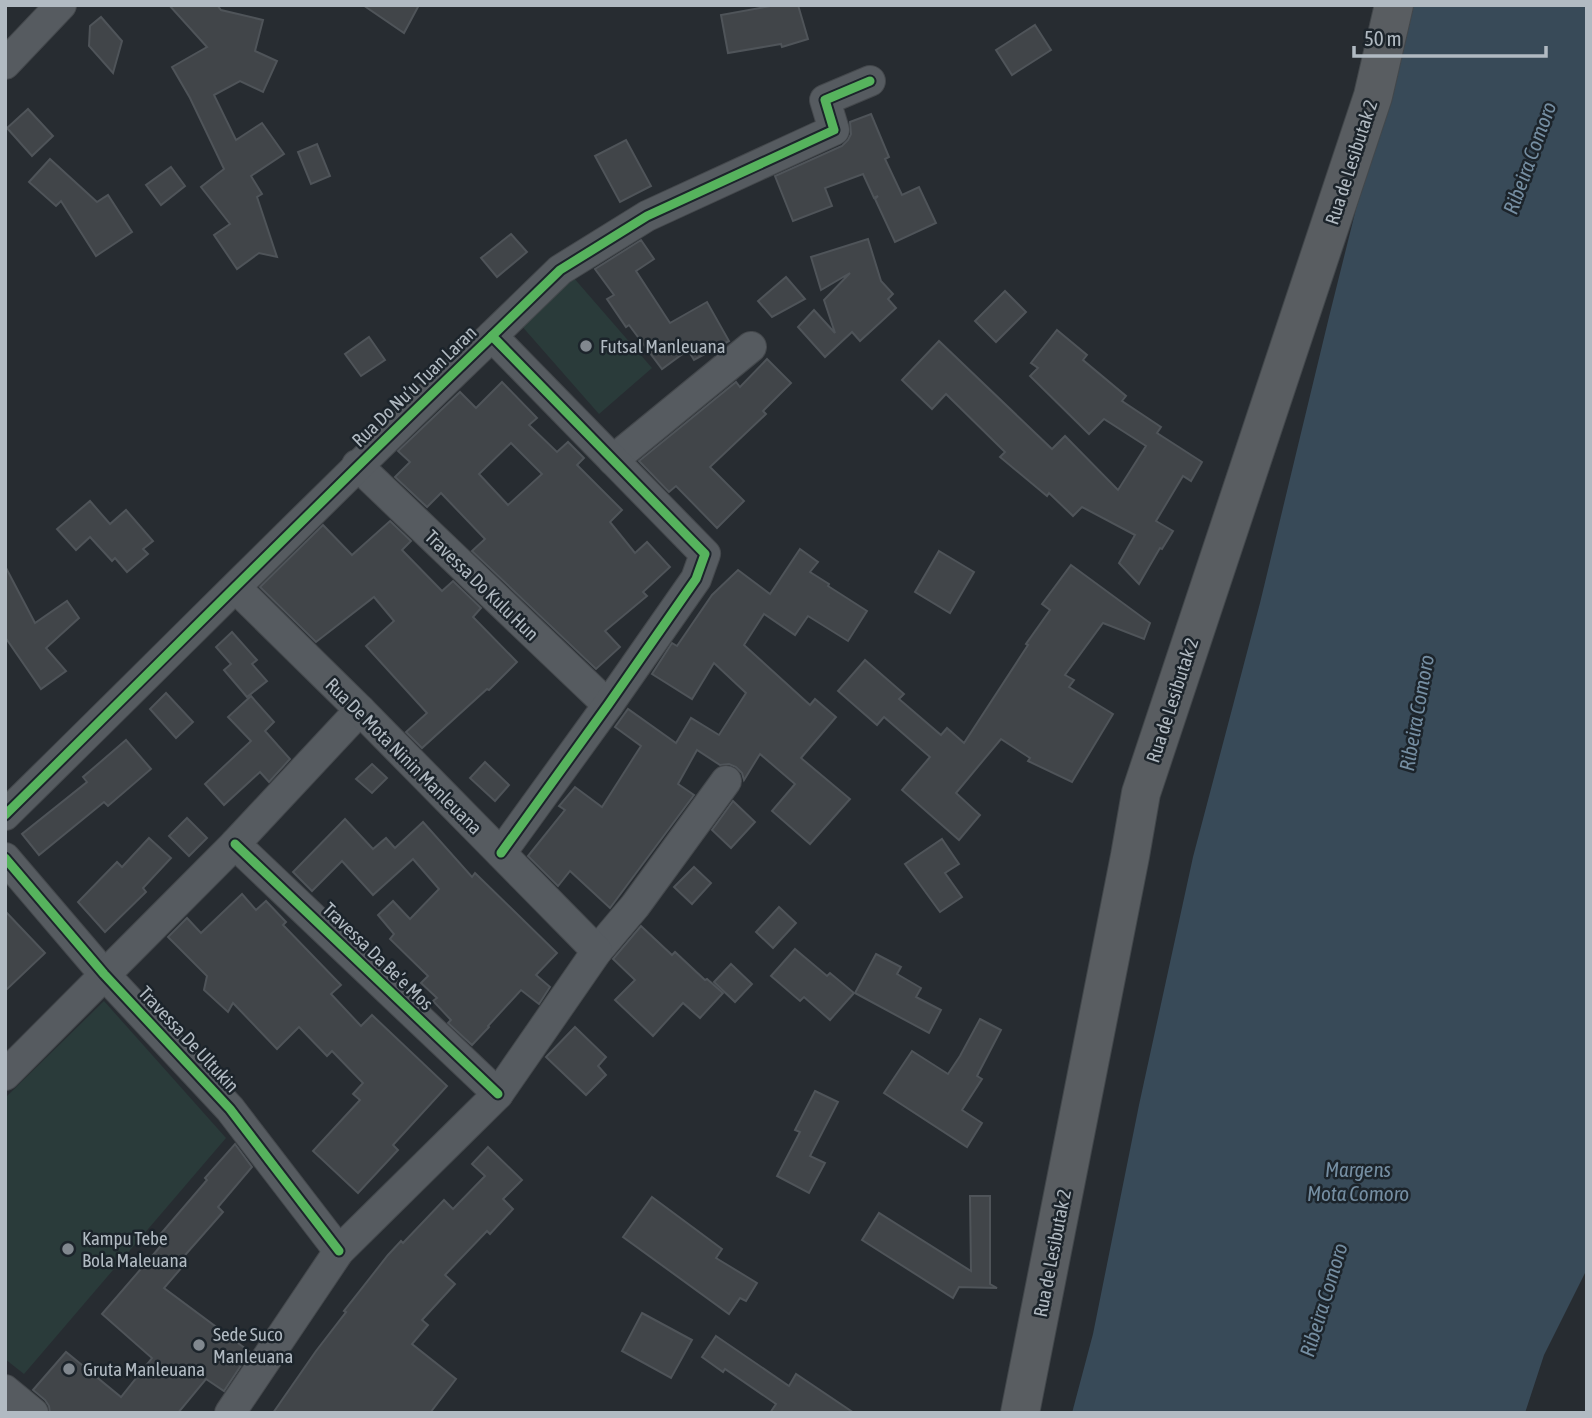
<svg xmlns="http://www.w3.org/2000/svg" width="1592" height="1418" font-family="'Asap Condensed',sans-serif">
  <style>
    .green { fill: #2a3b3a }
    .water { fill: #384a58 }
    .building { fill: #414549; stroke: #4f5459; stroke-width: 2; fill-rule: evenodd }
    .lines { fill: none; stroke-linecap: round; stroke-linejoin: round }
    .street-casing { stroke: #44484c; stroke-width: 32 }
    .primary-casing { stroke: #42474b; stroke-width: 40 }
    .street { stroke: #565b60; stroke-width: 30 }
    .primary { stroke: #595d61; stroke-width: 38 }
    .cycleway-casing { stroke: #1c242b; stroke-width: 13 }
    .cycleway { stroke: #56b35d; stroke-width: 9 }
    .poi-dot { fill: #81888f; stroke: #1c242b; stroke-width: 2.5 }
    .labels { text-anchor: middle; stroke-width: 5; stroke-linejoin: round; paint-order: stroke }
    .street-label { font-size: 19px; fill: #b1bac2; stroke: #1c242b }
    .poi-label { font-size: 19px; fill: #b1bac2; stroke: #1c242b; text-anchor: start }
    .water-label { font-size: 21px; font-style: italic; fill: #758ea2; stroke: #1c242b }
  </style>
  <rect width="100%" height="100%" fill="#272c31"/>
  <g class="green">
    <polygon points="573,277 652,368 599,414 520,324"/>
    <polygon points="104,1001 226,1138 24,1374 5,1359 5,1098"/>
  </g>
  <polygon class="water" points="1407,5 1587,5 1587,1269 1544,1355 1525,1413 1072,1413 1093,1334 1139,1105 1193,857 1260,603 1329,317"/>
  <g class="building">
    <polygon points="169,5 217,5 221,10 263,20 255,51 277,61 263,92 240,81 214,95 236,140 262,123 284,154 251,176 262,194 257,197 277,257 259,253 237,269 214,235 230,224 201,187 224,169 190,98 172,67 207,47"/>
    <polygon points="363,5 419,5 404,33"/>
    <polygon points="776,5 798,5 808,39 782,47 781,44 728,53 721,15"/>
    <polygon points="101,17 122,41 113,73 89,46 90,26"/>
    <polygon points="1035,25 1051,50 1012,75 996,50"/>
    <polygon points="28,109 53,136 32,156 7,128"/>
    <polygon points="871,114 889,157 885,159 902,195 919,187 936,223 895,242 875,199 878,196 874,198 863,174 825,188 832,206 793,221 775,176 842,146 848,140 851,134 850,122"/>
    <polygon points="626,140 651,186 620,202 595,156"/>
    <polygon points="317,144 330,176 311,184 298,152"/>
    <polygon points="50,159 97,202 108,195 132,232 96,256 61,201 56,206 29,182"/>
    <polygon points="171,167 185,186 161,205 146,185"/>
    <polygon points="511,234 527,252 497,277 481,258"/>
    <polygon points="868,239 881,281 893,294 888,299 896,308 860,341 852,332 825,357 798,327 814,310 835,333 824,300 850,273 821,290 811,257"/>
    <polygon points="641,240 654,259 636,271 670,323 707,302 729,341 694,360 688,350 662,369 629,325 626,327 607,299 614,295 595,269"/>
    <polygon points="786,277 805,299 772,317 758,301"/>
    <polygon points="1005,291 1026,312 996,342 975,321"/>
    <polygon points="1057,330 1087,355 1083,360 1126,396 1122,401 1161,427 1157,433 1202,462 1191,481 1183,476 1156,521 1173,531 1162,549 1160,548 1139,584 1119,563 1135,535 1082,507 1073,516 1049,493 1047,496 1000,457 1005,452 946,394 932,409 902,380 939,341 1052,449 1065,436 1118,490 1146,446 1104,419 1089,434 1030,376 1038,368 1031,363"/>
    <polygon points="369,337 385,360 361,376 345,354"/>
    <polygon points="767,359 791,383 763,411 766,414 710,467 744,501 717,528 676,486 669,492 639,461 736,382 740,387"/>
    <path d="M502,382L537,418L529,425L557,452L568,442L584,458L577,465L622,510L610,522L635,553L647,542L670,567L643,592L647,596L605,631L620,647L596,669L472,551L485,539L441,493L427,507L395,477L410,462L398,451L460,392L476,408ZM511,443L542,474L508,505L479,474Z"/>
    <polygon points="90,501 110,524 126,510 153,541 143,549 148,554 127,572 115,558 112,561 90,537 76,550 57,529"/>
    <polygon points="390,521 411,541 402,550 442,591 453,581 481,608 473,617 517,662 489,690 487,689 422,748 406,732 427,713 366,646 394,621 374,597 316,642 260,587 323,525 352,555"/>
    <polygon points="800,549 818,562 810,572 829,584 828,586 867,611 848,641 808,616 795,635 764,614 744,645 810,705 815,699 836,717 801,758 850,799 810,844 772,811 795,784 760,754 744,780 742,773 736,767 729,764 720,765 697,750 678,784 694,795 610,908 570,871 558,886 528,856 565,810 559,806 575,787 602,807 641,746 615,727 628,709 676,743 691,718 719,735 746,693 714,663 692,699 652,674 672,643 677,646 712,595 738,570 770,594"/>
    <polygon points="939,551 974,572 950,613 915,592"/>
    <polygon points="1071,565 1150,623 1144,639 1103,623 1065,675 1074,680 1069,687 1113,714 1072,782 1028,761 1030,758 1001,739 956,793 980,815 959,840 902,790 930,757 884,717 877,725 838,691 865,660 904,694 899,699 941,735 947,728 964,743 1028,645 1026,644 1050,610 1042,604"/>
    <polygon points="5,566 35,623 67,601 79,618 46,648 66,671 41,689 5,637"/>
    <polygon points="232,632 257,660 252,664 267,681 247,697 224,670 231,664 216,647"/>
    <polygon points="166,693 193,722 176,738 150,709"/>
    <polygon points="251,696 274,722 265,731 290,759 269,782 260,772 224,805 205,784 251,741 228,717"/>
    <polygon points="126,740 151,769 108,806 104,802 39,855 22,834 87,782 83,777"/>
    <polygon points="485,762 509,785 495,801 470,778"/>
    <polygon points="372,764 387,778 372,793 356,779"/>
    <polygon points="733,801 755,822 731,848 712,830"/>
    <polygon points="187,818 207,838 189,856 169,836"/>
    <polygon points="345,819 373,849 386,838 395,848 423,822 472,877 475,873 557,953 536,975 550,987 539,1004 521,990 488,1026 489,1027 472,1045 448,1023 451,1020 433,1001 437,998 421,983 428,976 390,939 394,934 378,915 393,901 410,919 439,889 413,859 373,895 342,861 312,891 293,872"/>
    <polygon points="149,838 171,858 143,888 146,892 105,932 78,902 117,862 122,867"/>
    <polygon points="942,839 959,864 945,873 962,897 940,912 905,864"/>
    <polygon points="694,867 711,883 692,904 674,887"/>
    <polygon points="242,894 256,910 266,901 286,922 283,925 341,985 331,994 361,1026 372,1015 447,1086 393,1145 398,1150 358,1193 313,1151 360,1100 353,1094 363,1083 332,1051 327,1056 299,1027 277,1049 233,1003 228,1012 204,990 207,976 168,937 187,918 201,933"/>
    <polygon points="779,907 796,923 773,948 756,932"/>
    <polygon points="5,911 45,953 5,991"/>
    <polygon points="641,926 672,955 675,952 705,980 707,979 723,993 700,1018 683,1003 653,1036 615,1000 635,980 613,959"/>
    <polygon points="795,949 827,976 830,973 854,993 830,1020 804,997 800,1001 771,976"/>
    <polygon points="876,954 901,967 897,974 921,988 916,997 941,1010 929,1033 855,993"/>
    <polygon points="731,964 752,984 735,1002 714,982"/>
    <polygon points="980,1019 1001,1030 977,1076 982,1079 962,1110 982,1123 967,1147 884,1093 912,1051 948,1074 960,1056"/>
    <polygon points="575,1027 606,1057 598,1066 606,1075 586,1095 546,1057"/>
    <polygon points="815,1091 838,1102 810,1156 825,1163 809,1193 777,1176 800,1132 795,1130"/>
    <polygon points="235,1144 252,1167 218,1207 223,1212 179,1262 183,1266 164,1288 250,1352 224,1391 206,1379 178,1413 50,1413 49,1406 45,1400 33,1390 66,1352 121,1397 152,1358 102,1314 165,1241 159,1236 207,1180 205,1178"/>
    <polygon points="488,1147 522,1180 503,1199 513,1209 490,1234 487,1231 445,1275 455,1284 422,1320 428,1325 412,1344 456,1379 430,1413 273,1413 316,1351 346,1312 344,1311 388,1255 401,1241 403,1243 444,1200 453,1209 485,1176 472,1164"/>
    <polygon points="970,1196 990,1196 990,1284 997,1288 959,1287 953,1298 862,1240 879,1213 971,1271"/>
    <polygon points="652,1197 722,1249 716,1258 757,1283 746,1301 740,1298 729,1314 623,1237"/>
    <polygon points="642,1313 692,1340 671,1378 622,1351"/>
    <polygon points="716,1336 789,1386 796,1374 854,1413 770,1413 776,1404 725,1369 723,1372 702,1357"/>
  </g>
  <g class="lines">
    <defs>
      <g id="street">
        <polyline points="5,64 61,5"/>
        <polyline points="492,336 560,270 647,216 834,130 825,100 870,81"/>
        <polyline points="613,460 751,347"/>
        <polyline points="357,465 608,705"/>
        <path d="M5,815C168,655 328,493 492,336L705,554L696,579L608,705L501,853"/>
        <polyline points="235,844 498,1094"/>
        <polyline points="5,858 104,974 230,1109 339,1251"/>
        <polyline points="597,951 635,906 726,781"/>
        <polyline points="5,1075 235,844 360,710"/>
        <polyline points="5,1390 33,1413"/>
        <polyline points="230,1413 339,1251 498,1094 597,951 360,710 236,588"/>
      </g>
      <polyline id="primary" points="1020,1413 1130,856 1141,793 1373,96 1394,5"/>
    </defs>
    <use href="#street" class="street-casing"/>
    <use href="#primary" class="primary-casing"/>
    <use href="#street" class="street"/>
    <use href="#primary" class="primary"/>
    <defs>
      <g id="cycleway">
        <polyline points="492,336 560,270 647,216 834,130 825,100 870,81"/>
        <path d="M5,815C168,655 328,493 492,336L705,554L696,579L608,705L501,853"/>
        <polyline points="235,844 498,1094"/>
        <polyline points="5,858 104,974 230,1109 339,1251"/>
      </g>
    </defs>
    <use href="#cycleway" class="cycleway-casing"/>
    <use href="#cycleway" class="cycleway"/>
  </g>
  <g class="poi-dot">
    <circle cx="586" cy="346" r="7"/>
    <circle cx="68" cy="1249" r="7"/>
    <circle cx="199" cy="1345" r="7"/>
    <circle cx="69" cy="1369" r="7"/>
  </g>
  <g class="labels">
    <g class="street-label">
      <text transform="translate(1351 162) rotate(-72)" y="7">Rua de Lesibutak 2</text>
      <text transform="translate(414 386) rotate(-44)" y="7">Rua Do Nu’u Tuan Laran</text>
      <text transform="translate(482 585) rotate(44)" y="7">Travessa Do Kulu Hun</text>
      <text transform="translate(1172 700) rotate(-72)" y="7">Rua de Lesibutak 2</text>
      <text transform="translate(404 756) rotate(45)" y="7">Rua De Mota Ninin Manleuana</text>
      <text transform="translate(378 956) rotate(44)" y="7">Travessa Da Be’e Mos</text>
      <text transform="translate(189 1039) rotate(47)" y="7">Travessa De Ultukin</text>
      <text transform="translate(1052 1253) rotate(-79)" y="7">Rua de Lesibutak 2</text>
    </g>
    <g class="poi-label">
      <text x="600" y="353">Futsal Manleuana</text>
      <text x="82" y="1245">Kampu Tebe<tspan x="82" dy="22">Bola Maleuana</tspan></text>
      <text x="213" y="1341">Sede Suco<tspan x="213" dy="22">Manleuana</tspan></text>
      <text x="83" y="1376">Gruta Manleuana</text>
    </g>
    <g class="water-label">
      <text transform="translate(1530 158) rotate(-70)" y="7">Ribeira Comoro</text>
      <text transform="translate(1417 713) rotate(-80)" y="7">Ribeira Comoro</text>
      <text x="1358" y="1177">Margens<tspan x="1358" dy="24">Mota Comoro</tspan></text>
      <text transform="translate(1324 1300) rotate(-73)" y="7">Ribeira Comoro</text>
    </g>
  </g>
  <rect width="1592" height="1418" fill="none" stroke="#b1bac2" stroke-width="14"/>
  <path d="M1354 46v10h192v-10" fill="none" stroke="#b1bac2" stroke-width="3.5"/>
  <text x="1364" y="46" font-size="21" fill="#b1bac2" stroke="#1c242b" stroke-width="5" paint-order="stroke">50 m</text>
</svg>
